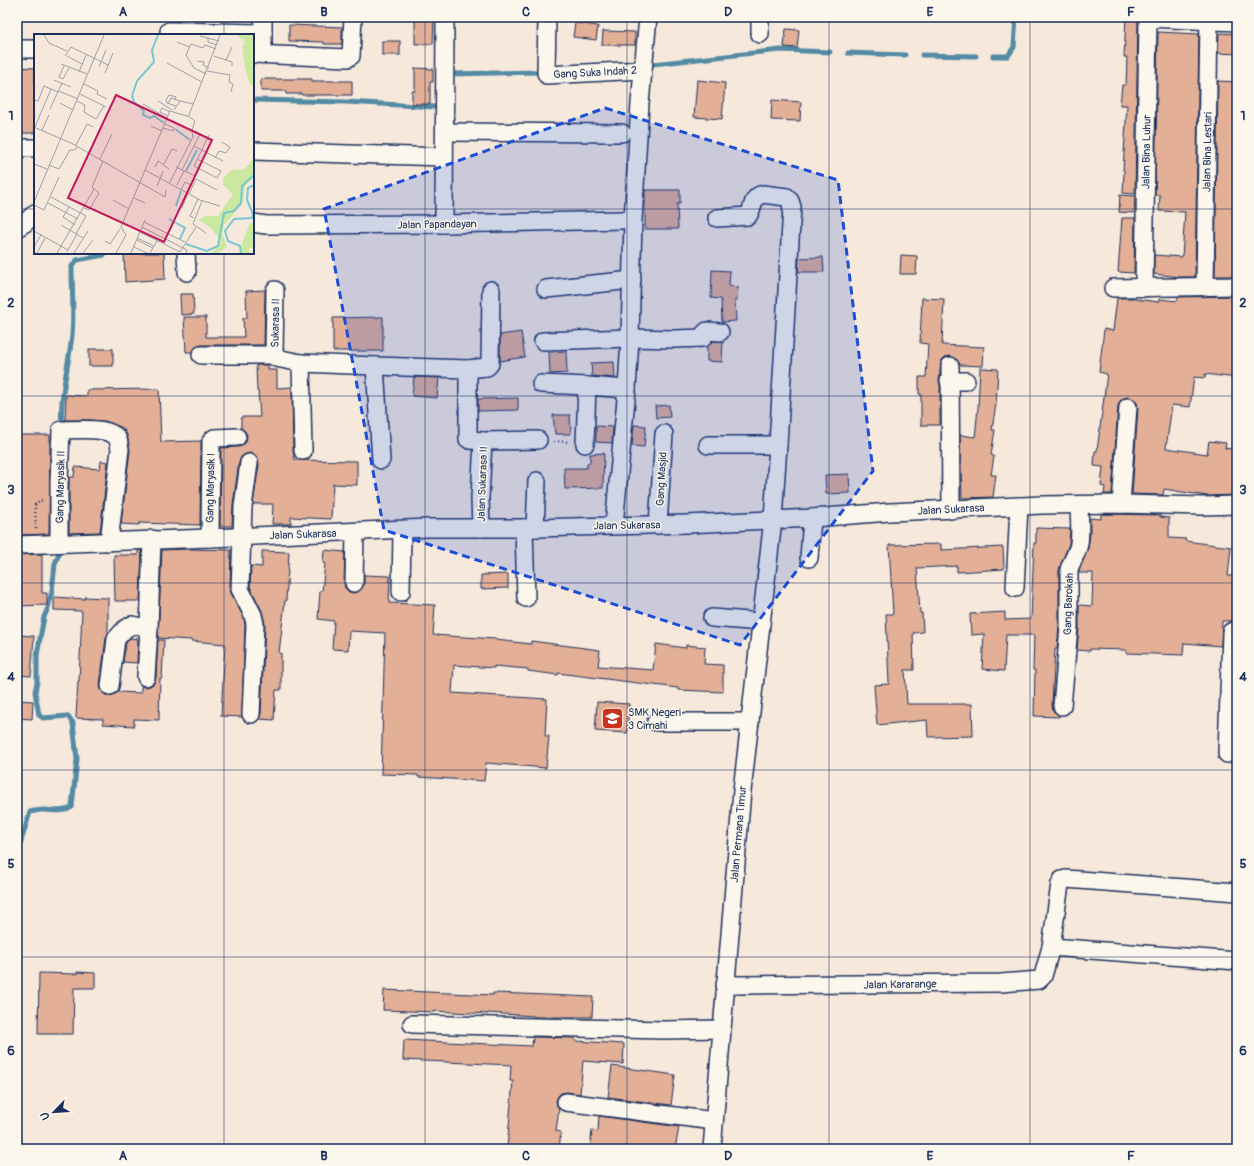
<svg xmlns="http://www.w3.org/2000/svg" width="1254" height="1166" font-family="Pangolin,sans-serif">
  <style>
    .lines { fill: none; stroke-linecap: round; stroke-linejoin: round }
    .stream { stroke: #528aa4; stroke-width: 5 }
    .building { fill: #e3af96; stroke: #1b2f5e }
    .minor-casing { stroke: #1b2f5e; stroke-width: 20 }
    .path { stroke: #1b2f5e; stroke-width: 2.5; stroke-dasharray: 1 3; stroke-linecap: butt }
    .minor { stroke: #fbf7ec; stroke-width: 17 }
    .marked { fill: #1d4ed8; fill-opacity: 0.2; stroke: #1d4ed8; stroke-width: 3; stroke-dasharray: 8 5; stroke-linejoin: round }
    .grid { fill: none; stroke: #1b2f5e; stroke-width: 1; stroke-opacity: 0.55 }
    .labels { text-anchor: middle; stroke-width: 3; stroke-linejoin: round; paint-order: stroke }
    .street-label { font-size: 11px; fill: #1b2f5e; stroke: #fbf7ec }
    .poi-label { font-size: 11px; fill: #1b2f5e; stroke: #fbf7ec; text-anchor: start }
    .inset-river { fill: none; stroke: #77c7d3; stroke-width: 2 }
    .inset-road { fill: none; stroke: #9e9fa9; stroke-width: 1 }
    .view { fill: #c2185b; fill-opacity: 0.15; stroke: #c2185b; stroke-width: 2 }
    .inset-edge { fill: none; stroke: #1b2f5e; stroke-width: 2 }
    .neatline { fill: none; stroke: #1b2f5e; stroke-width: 1.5 }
    .grid-label { font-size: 13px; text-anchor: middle; font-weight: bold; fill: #1b2f5e }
  </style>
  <rect width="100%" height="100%" fill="#f6e9db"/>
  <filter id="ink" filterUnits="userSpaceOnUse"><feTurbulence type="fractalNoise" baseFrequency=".025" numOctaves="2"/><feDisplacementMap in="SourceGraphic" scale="8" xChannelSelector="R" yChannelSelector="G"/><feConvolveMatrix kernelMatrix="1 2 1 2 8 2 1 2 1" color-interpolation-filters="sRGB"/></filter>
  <g filter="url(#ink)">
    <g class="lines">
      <g class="stream">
        <polyline points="848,53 905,55"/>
        <polyline points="922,55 976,56"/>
        <polyline points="993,56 1008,56 1014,47 1016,17"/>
        <polyline points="653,64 780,50 830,52"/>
        <polyline points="450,76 450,74 540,72"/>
        <polyline points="253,100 346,102 436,107"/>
        <path d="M62,427C59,396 69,366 72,335C74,312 72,289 72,266L77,260L104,255V253"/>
        <path d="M17,854L30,812C35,811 39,810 43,810C54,810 64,813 72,807L77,759L73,723L68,716L43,718L39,715L35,692L37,682V655L44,617L48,608L52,591L55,564L61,548"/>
      </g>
    </g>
    <g class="building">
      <polygon points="415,17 434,17 433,44 415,44"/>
      <polygon points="1126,17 1138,17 1135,194 1123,193 1124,170 1123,170 1127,105 1120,105 1122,85 1126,85 1127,57 1124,57"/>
      <polygon points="575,23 598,26 596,40 573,37"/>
      <polygon points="289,25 342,27 342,44 324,44 324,42 289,41"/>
      <polygon points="786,29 799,30 797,48 784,47"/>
      <polygon points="603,31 635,32 635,45 602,45"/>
      <polygon points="1158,32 1199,34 1195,277 1180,277 1154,274 1154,255 1182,257 1185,212 1159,211 1160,195 1155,195"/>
      <polygon points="1219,33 1237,34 1237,54 1218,53"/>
      <rect x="382" y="41" width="18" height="14"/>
      <polygon points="17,67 35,68 35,133 17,133"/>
      <polygon points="415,68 433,69 433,82 430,82 430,104 412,104 412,91 415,91"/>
      <polygon points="261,79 312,79 312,81 352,81 352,95 302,95 302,94 286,94 286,91 261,91"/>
      <polygon points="697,80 725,83 722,119 694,117"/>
      <polygon points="1218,81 1237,82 1237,145 1235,145 1234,171 1235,171 1234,190 1237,191 1236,260 1237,260 1237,276 1215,276"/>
      <polygon points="772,100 801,102 800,121 771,120"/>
      <polygon points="645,190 680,190 680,204 677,204 678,229 645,229"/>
      <polygon points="1120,195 1135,196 1134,213 1119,212"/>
      <polygon points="1122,218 1135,218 1134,273 1118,272"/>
      <polygon points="124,253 164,253 165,279 125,282"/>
      <polygon points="901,255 917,256 916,274 900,274"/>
      <polygon points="823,257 824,272 798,272 799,258"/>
      <polygon points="712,270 730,271 729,286 738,287 737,300 735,300 736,321 722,322 721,299 711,298"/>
      <polygon points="265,290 264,345 201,345 196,347 192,352 186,352 184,317 206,317 206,337 244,337 243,318 247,318 246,291"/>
      <polygon points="180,294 193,294 194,314 181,315"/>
      <polygon points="1237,296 1237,378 1205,374 1205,378 1194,377 1190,407 1172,405 1166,448 1207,454 1209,441 1226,443 1225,448 1237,450 1237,495 1207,496 1164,489 1163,495 1132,494 1138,408 1137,403 1134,399 1128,397 1124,398 1120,401 1118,406 1112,494 1104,494 1105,487 1101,486 1103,467 1094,466 1095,451 1097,451 1107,374 1099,372 1104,329 1113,331 1117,298 1135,298 1135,299 1159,302 1159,299 1177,301 1178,297"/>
      <polygon points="922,298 944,299 942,345 984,347 983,366 960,365 958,361 955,358 950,356 945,357 941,361 939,381 940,385 940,425 921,425 921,394 919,394 919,377 926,377 928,344 920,343"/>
      <polygon points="383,317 383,351 333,351 333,318"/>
      <polygon points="521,332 525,357 500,361 500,335"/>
      <polygon points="712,341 723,341 722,362 707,361 707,347"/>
      <rect x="89" y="349" width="24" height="17"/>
      <polygon points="566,351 567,373 550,374 549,352"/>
      <polygon points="614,362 615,378 592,376 591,363"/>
      <polygon points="256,365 268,365 268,370 277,370 277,388 292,387 293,451 295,460 357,461 357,485 333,484 331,519 291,517 291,524 272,524 273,504 253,504 259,464 258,460 255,455 250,453 246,454 241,457 239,462 233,504 232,526 220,526 221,448 238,447 242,446 246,442 247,436 245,431 241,428 241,417 260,417 258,391 257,391"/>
      <polygon points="980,368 998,369 996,404 992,430 995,430 991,455 994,456 991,475 996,475 993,497 962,498 960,435 975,437 978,408"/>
      <polygon points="414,377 439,378 437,398 412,396"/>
      <polygon points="159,389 161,442 201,441 200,525 139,523 139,525 121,524 130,450 127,435 123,428 105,421 89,420 65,420 66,395 87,396 87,390"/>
      <polygon points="518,398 518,410 478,411 478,399"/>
      <polygon points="669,405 670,417 656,418 655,406"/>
      <polygon points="553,415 570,415 571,434 555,434"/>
      <polygon points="634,425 646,426 644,447 632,446"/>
      <polygon points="596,426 613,427 612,443 596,442"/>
      <polygon points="19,435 50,435 49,534 17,535 17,478 19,478"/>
      <polygon points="604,453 603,488 565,489 564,468 587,468 587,463 590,463 590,454"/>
      <polygon points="101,461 108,462 100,532 69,533 69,477 74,477 75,467 100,469"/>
      <polygon points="849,474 850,493 826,494 825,475"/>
      <polygon points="1101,514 1160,515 1160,517 1169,518 1169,538 1186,539 1185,541 1231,547 1228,576 1237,576 1237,619 1230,621 1222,621 1221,646 1184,643 1183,655 1126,653 1126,650 1090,649 1090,651 1077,650 1079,628 1079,605 1092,606 1093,573 1079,573 1079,571 1088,548 1090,534 1090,518 1101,519"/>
      <polygon points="1036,528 1070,529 1069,544 1059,570 1059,627 1057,649 1055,649 1052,705 1053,711 1059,715 1059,717 1034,716 1035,670 1033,670 1034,635 1006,635 1004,671 982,669 984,634 971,635 970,614 1005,612 1005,620 1031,619 1034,543 1036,543"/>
      <polygon points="941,544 941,550 1003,547 1004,569 957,572 957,566 917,568 920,613 922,613 923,632 913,633 914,670 905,670 907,704 972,704 973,736 928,737 927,720 877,725 874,685 889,684 886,614 893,614 889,545"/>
      <polygon points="190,549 231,550 230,589 231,593 244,618 245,625 242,717 221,716 225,644 191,641 191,640 158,638 162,550"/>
      <polygon points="142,550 140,601 115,601 114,555 138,555 138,551"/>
      <polygon points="324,550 345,552 344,583 345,588 349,592 353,593 358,592 362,588 364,583 364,575 390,576 389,603 435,605 433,635 496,639 496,640 531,644 531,641 600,650 598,666 653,670 656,644 686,648 686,645 705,647 704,664 723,665 723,692 678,690 678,688 558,673 558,675 528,671 528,669 494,666 494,668 454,665 452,693 547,699 545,736 549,736 546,768 486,763 484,781 418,777 418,775 381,774 385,633 349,631 348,650 332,649 334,621 318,619 320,591 322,591 325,564 323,563"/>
      <polygon points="262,551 289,552 286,601 285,601 279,653 281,653 281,690 276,690 274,720 259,719 261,714 265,624 262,611 250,587 251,566 262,567"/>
      <polygon points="42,554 42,593 47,593 47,605 17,606 17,555"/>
      <polygon points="508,574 508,588 481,589 481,575"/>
      <polygon points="54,597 85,599 85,597 108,598 108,634 106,638 100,685 101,690 104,694 108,696 113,695 118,692 141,693 141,686 145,687 150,686 154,683 156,678 158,640 164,640 162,678 160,678 159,720 134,719 134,726 103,724 103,719 76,718 78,681 79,681 82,611 54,610"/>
      <polygon points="17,635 34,636 31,676 17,675"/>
      <polygon points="130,638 138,639 137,663 123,662 126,643"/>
      <polygon points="17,700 33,701 32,719 17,718"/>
      <polygon points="597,702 629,704 627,733 595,731"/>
      <polygon points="77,972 95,973 95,988 74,988 73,1034 38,1034 39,973 77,974"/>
      <polygon points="384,990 493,995 493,993 522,994 593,997 592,1017 534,1017 534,1016 488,1013 488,1014 435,1011 435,1012 383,1010"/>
      <polygon points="533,1037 575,1038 575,1041 624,1044 623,1064 583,1061 580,1094 567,1092 561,1093 558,1096 556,1101 557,1105 559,1109 556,1131 561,1132 559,1149 507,1148 513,1081 510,1081 511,1065 403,1060 404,1040 532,1046"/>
      <polygon points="612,1066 675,1075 671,1105 608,1097"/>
      <polygon points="599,1116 679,1127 675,1149 590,1149 592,1130 598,1131"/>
    </g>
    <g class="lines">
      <defs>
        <g id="minor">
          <polyline points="547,17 546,73 547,75 642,70"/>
          <polyline points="1148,18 1237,22"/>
          <polyline points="760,34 760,17"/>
          <polyline points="169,35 169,31 263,33"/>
          <polyline points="263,45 263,17"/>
          <polyline points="17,49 35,49"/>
          <polyline points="253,54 348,58 351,56 353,17"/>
          <polyline points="445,132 622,133"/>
          <polyline points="17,148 35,148"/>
          <polyline points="253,151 444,157"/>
          <polyline points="253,223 266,225 444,224 622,220"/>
          <polyline points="444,224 445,17"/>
          <polyline points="17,228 25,223 35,213"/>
          <polyline points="186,253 187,272"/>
          <polyline points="1205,287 1209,17"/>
          <polyline points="1113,288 1237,286"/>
          <polyline points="1144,288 1148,17"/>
          <polyline points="546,289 632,280"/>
          <polyline points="543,341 630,338 675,339 703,338 704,334 707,331 720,332"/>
          <polyline points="201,355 274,355 276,358 301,363 375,366 468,369 487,367 490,364 491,290"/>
          <polyline points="274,355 275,290"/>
          <polyline points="301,363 303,451"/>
          <polyline points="375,366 381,460"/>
          <polyline points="950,366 951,510"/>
          <polyline points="468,369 468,439 470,440 483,441 538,440"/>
          <polyline points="949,381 966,381"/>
          <polyline points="541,384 587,386 627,389"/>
          <polyline points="585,444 587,386"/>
          <polyline points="708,445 778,445"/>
          <polyline points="249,463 243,507 240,589 253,615 255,624 251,714"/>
          <polyline points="1121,504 1128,407"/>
          <polyline points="614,525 627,389 630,338 633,220 640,103 648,17"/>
          <polyline points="658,525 664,434"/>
          <polyline points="481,528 480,498 483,441"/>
          <polyline points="524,528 526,598"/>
          <polyline points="535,528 537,481"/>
          <polyline points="210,538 211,441 214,438 237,437"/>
          <path d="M59,543V482L61,430C74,430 103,427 114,435C119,438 119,444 120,449L109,542"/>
          <polyline points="17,545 210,538 428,528 535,528 687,524 812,518 890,512 1042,505 1121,504 1203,506 1237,505"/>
          <polyline points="809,558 812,518"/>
          <polyline points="354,583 355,532"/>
          <polyline points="1015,588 1019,506"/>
          <polyline points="401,592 402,530"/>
          <polyline points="712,618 761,622"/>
          <polyline points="146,677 149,628 152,539"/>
          <polyline points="110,686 116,639 125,629 132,625 149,628"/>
          <path d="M1062,706L1069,627V570C1071,561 1078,553 1079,543C1081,531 1079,517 1079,505"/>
          <polyline points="656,722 750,722"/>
          <polyline points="1227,754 1231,632 1237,629"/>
          <polyline points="1051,947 1237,961"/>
          <polyline points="725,984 739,985 1001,983 1039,980 1043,976 1051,947 1060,884 1062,880 1066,879 1237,892"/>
          <polyline points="412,1024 664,1030 722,1029"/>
          <polyline points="566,1102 714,1121"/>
          <path d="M712,1149L742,791L773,519L778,445L792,207L790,201L787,197L763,194C751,197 754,208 748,216L717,218"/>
        </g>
      </defs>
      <use href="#minor" class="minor-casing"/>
      <g class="path">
        <polyline points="554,441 569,442"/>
        <polyline points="36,529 35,505 40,500 44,501"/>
      </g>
      <use href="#minor" class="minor"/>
    </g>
  </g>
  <path class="marked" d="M605,108L838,180L873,471L740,645L384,530L324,209Z"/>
  <path class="grid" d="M224,17V35M425,17V1149M627,17V1149M829,17V1149M1030,17V1149M17,209H35M253,209H1237M224,253V1149M17,396H1237M17,583H1237M17,770H1237M17,957H1237"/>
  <defs>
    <symbol id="school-square" viewBox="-11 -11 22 22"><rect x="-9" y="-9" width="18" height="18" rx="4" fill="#c8321e" stroke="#fbf7ec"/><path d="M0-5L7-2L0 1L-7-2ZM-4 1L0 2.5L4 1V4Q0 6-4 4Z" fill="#fff"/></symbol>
  </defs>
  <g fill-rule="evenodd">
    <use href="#school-square" x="600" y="706" width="25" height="25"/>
  </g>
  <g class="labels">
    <g class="street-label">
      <text transform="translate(595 72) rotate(-3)" y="4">Gang Suka Indah 2</text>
      <text transform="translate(1146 152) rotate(-89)" y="4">Jalan Bina Luhur</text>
      <text transform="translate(1207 152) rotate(-89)" y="4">Jalan Bina Lestari</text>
      <text transform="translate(437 224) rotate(-1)" y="4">Jalan Papandayan</text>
      <text transform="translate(275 323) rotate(-89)" y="4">Sukarasa II</text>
      <text transform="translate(661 479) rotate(-87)" y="4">Gang Masjid</text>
      <text transform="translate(482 484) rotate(-88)" y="4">Jalan Sukarasa II</text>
      <text transform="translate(60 487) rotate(-89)" y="4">Gang Maryasik II</text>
      <text transform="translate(210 488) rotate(-89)" y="4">Gang Maryasik I</text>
      <text transform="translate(951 509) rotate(-3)" y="4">Jalan Sukarasa</text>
      <text transform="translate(627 525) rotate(-1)" y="4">Jalan Sukarasa</text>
      <text transform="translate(303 534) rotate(-2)" y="4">Jalan Sukarasa</text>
      <text transform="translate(1068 604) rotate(-88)" y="4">Gang Barokah</text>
      <text transform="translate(738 834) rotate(-85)" y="4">Jalan Permana Timur</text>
      <text transform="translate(900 984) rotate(-1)" y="4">Jalan Kararange</text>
    </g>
    <g class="poi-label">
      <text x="628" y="716">SMK Negeri<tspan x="628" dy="13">3 Cimahi</tspan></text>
    </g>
  </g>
  <g transform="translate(34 34)">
    <rect width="220" height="220" fill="#f6e9db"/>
    <path d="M202,1H220V52L216,50L211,34L208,13L211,8ZM220,124V142L211,152L209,169L190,191L188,199L193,213L184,219H178L187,207L176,193L164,186L171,182H184L199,160L189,151V144L198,136L211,135ZM216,189H220V213L215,214V219H207L208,209Z" fill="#cbe8a0"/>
    <path class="inset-river" d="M124,1L118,16L120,28L103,47L98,62L100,68L110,77L109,81L116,84L120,82L130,89M141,95L156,106M152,137L163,116M142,172L147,157M135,185L151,194L146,205M152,210L173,217L184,212L190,179L200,177L207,169L208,152L220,141M207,219L206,212L194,207L191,197L200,185L218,184L219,180L213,166L214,154L220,151"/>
    <path class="inset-road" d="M10,1L15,9L33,17M166,2L185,7M174,4V8L183,11M143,8L155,13M31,22L37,13L74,31M33,22L48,30M180,22L198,28V32M192,26L198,13M163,27L170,28L169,31L175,34M133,29L168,48M27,30L53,40M30,32L25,43L29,45L35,34M65,33L72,16M173,37L196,41L195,48L199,50L197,58M45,38L52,21M71,39L79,19M172,40L160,34L152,21L157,10L169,14L171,11L182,15M20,46L37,53M50,50L64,57M25,57L44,65M64,57L63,60L73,65M46,60L72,73M141,65L142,63L135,61L132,66L133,69L142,72M0,66L4,67L10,52L24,58M43,67L51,71L50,78L62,85L70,72M124,67L138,76M146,67L159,70M26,69L39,76M109,70L133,84M134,70L137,64L146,67L140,76M16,75L28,49M134,82L126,78L128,74L136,78M154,82L161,87L158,96M117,92L128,97M0,93L39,110L131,163L132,156M1,93L17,55M129,94L139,97L140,94L131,90M8,96L15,81M42,111L53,90L59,93M160,112L189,127M181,124L185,117L192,119L196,113L188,108M66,125L78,100M163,125L187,137L183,144L160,132L175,101M0,130L13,135M130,130L138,115L143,117M15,131L25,135L36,116H41L43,113M121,133L124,127L135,135M142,133L161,142M111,136L166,166L186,172M148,136L166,100L161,97M136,148L159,103L158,98M143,151L150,137M123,152L129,137M147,156L151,148L159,152M155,160L162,145L183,156M17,163L52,182L42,200M100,164L111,169M79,166L95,175M168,167L159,190L172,199M0,168L70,1M14,169L44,185M0,171L10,176L25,143M35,173L29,183L41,191M50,174L55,176L65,159L58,153L69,127M148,174L154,159M160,184L156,182L164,165M110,188L151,208M27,191L49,204M108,193L153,216L152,219M0,197L34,216M106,198L146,218M103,204L120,212M103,206L119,214M71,207L76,210L86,195M0,213L7,201M100,213L113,219M33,218L43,200M146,218L162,193M3,219L11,204M23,219L60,155M40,219L54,197M49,219L59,206M82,219L92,201L87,193L136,77L153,82L155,81L186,1M97,219L111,186M116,219L123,207"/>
    <path class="view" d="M82,61L178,106L130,208L34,164Z"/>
    <rect width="220" height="220" class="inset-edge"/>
  </g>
  <rect width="1254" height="1166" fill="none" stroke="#fbf7ec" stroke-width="44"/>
  <g transform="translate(54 1112) rotate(245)" stroke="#fbf7ec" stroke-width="3" paint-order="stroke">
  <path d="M0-3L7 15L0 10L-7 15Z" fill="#1b2f5e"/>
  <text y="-6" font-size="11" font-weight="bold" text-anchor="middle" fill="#1b2f5e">U</text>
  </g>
  <rect x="22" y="22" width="1210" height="1122" class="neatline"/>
  <g class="grid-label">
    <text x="123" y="16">A</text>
    <text x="324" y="16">B</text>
    <text x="526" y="16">C</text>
    <text x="728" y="16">D</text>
    <text x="930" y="16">E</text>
    <text x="1131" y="16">F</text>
    <text x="11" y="120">1</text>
    <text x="1243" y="120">1</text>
    <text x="11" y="307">2</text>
    <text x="1243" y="307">2</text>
    <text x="11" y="494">3</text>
    <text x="1243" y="494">3</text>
    <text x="11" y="681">4</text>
    <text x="1243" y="681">4</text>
    <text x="11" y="868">5</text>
    <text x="1243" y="868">5</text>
    <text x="11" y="1055">6</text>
    <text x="1243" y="1055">6</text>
    <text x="123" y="1160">A</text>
    <text x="324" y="1160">B</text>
    <text x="526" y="1160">C</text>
    <text x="728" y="1160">D</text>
    <text x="930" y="1160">E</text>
    <text x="1131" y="1160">F</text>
  </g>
</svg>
